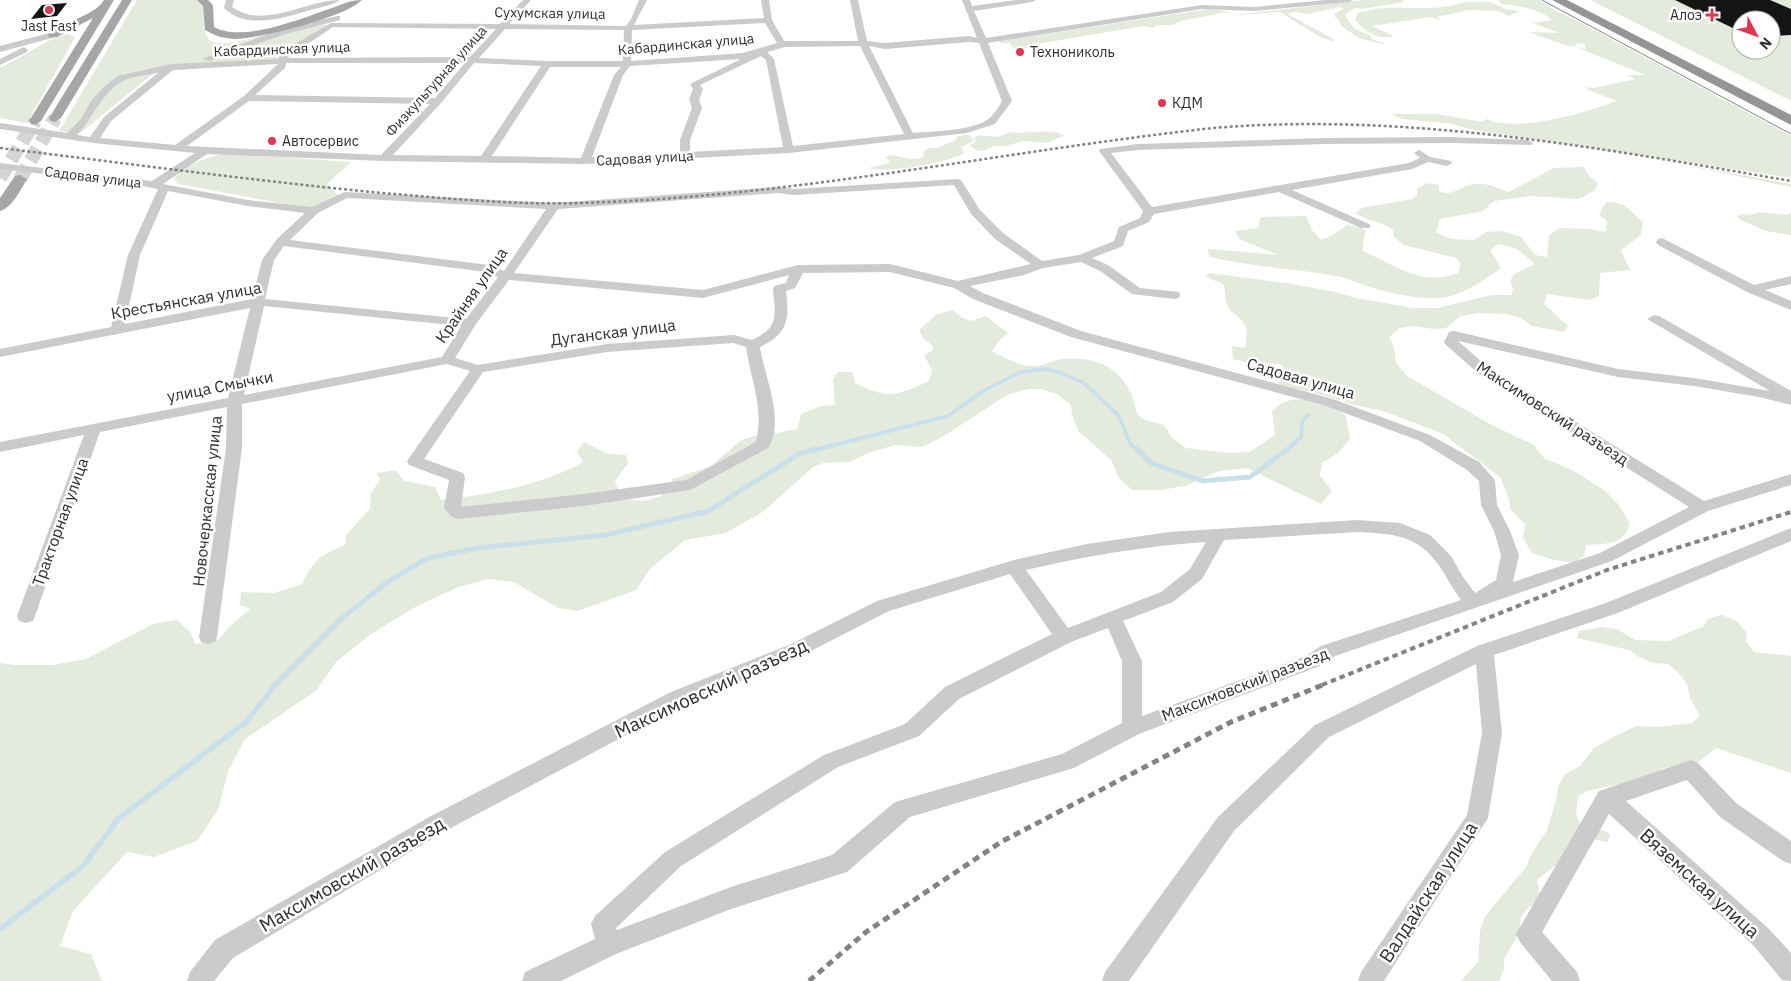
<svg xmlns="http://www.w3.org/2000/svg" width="1791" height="981" font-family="'IBM Plex Sans',sans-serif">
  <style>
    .green { fill: #e5ebdc; fill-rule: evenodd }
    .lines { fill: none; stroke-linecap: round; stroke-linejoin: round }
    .stream-far2 { stroke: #c9dfea; stroke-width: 4 }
    .stream-far1 { stroke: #c9dfea; stroke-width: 5 }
    .stream { stroke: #c9dfea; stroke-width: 5.5 }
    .building { fill: #151515 }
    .major-tunnel { stroke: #d5d5d5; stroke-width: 14; stroke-dasharray: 14 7; stroke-linecap: butt }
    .minor { fill: #cbcbcb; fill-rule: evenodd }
    .major { fill: #a6a6a6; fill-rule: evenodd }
    .highway { fill: #959595; fill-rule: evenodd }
    .tram { stroke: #838383; stroke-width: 1 }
    .rail-far2 { stroke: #838383; stroke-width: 2.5; stroke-dasharray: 3 2.5; stroke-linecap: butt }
    .rail-far1 { stroke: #838383; stroke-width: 4; stroke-dasharray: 5.5 4; stroke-linecap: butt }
    .rail { stroke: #838383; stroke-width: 5; stroke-dasharray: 7 5; stroke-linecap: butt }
    .poi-dot { fill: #de3750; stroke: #fff; stroke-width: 2 }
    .labels { text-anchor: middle; stroke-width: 5; stroke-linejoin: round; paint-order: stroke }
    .far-street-label { font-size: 14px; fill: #2e2e2e; stroke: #fff }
    .far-poi-label { font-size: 14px; fill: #2e2e2e; stroke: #fff; text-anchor: start }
    .street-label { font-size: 16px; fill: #2e2e2e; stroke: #fff }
    .near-street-label { font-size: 19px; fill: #2e2e2e; stroke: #fff }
  </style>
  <rect width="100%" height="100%" fill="#fff"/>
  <g class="green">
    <path d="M137,0H197L203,4C204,13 202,36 211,41C226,51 311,21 331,15L313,24L328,25L274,61L155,72L79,134L59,131Z"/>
    <path d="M1363,0H1403L1404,2L1362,9L1355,8L1345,14C1351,27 1356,31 1370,35L1373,40L1385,43L1384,44L1361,39L1341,26L1339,20L1335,17V13L1344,9L1340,7L1308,14L1295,12L1287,14L1332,38L1335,41H1333L1320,37L1280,12L1225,16Z"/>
    <path d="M1499,0H1540L1557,12L1570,17L1791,136V178L1473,130L1453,124L1403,119L1392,115L1394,114H1438L1483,122L1485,119C1491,120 1495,123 1500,123C1536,127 1584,113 1617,101L1588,90L1587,87L1594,88L1636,79L1627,75H1646L1576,47L1585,49V44L1577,43L1576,46H1568L1529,32L1559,33L1533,23L1552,20C1538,8 1519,6 1501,4Z"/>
    <path d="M1590,0H1791V101ZM1741,20H1771V50H1741Z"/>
    <path d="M1465,2H1490L1505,9L1520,11L1509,16L1495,10C1485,13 1474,8 1464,11C1455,13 1446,16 1437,16L1441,20L1430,17L1372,26L1394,36C1379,41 1363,31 1355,19L1358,13C1365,11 1378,8 1385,8C1413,7 1439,11 1465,2Z"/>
    <polygon points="1209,9 1231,12 1217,13 1218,14 1180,21 1173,25 1157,25 1153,28 1143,26 1126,29 1025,46 1027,48 1013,48 1010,43 1001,44 1000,41"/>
    <polygon points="67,34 75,37 27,123 0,118 0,68 54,38"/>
    <path d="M1009,132C1023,135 1054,127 1064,136L1047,143L1024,141L1005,146H995L983,151H978L970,146L976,141L974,137L979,135L998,137Z"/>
    <path d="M965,135H969L974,141L961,147L964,153C948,163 885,174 868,168L890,163L886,157L890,155C901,156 912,162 923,157L924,151L928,148H937L956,140L957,136Z"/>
    <path d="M222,154H235L351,162L327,184L340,197L312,209L178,184L174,180L176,176C190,164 205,158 222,154Z"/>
    <polygon points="1670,162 1791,184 1791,187"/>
    <path d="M1584,167L1589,176L1598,183L1595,190L1579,199L1531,196L1494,201L1483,211L1440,219L1436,232L1451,239L1474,240L1486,232L1503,231L1521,237L1535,255L1547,257L1549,235L1560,228L1589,229L1606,232L1607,221L1599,215L1606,202C1628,202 1627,209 1643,222L1641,235L1621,250L1630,270L1600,273L1599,296L1590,300L1547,294L1544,304L1568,326L1564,332L1532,326L1521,318L1507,314L1477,313L1459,317L1446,328L1433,329L1413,326L1400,328L1389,337L1394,348L1396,363L1407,376L1490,424L1534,445L1544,458L1574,471L1604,490L1618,504L1630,523C1624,546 1607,543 1587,545L1583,557L1573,563L1554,560L1532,553L1523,538L1525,524L1510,509L1509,499L1500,477L1443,434L1383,411L1350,404L1327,396L1277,385L1287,372L1280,364L1249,363L1233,359L1232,346L1245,348C1248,334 1248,324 1236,315C1233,313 1230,311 1228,307C1224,299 1226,292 1223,284L1206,277L1209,273L1292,284L1336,292L1355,298L1413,308H1437L1492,295H1511L1513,289L1510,281L1514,274L1535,264L1517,249L1498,244L1490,250L1501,268C1483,281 1463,295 1440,298C1418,300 1385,292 1364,285C1355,282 1345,277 1335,276C1294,268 1252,267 1210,257L1207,249L1278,255L1239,239L1235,231L1258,228L1261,217L1306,216L1312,230L1321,240L1331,236L1347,225L1360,227L1366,231L1363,240V251C1394,265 1422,287 1458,273L1461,264L1456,258L1404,245L1394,237L1393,230C1381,221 1367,221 1355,213L1362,208L1412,199L1417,195V189L1428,183L1439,185V191C1454,198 1461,184 1476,184C1487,183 1498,188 1508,192L1554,168Z"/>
    <path d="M1759,212L1788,215L1791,212V235L1766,231L1739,219L1737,216C1745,212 1752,217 1759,212Z"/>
    <path d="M953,310L961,317L971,321L986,316L1008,333L999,341L992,351C1004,358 1017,365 1032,366C1043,367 1051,360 1062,359C1102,355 1130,373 1137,414L1145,420L1164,425L1172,438L1186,448L1230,453L1249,452L1275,435L1272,411C1276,408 1280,403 1285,402C1304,394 1330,405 1346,416L1350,439L1338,453L1322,463L1320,475L1332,491L1321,504L1247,468L1219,471L1185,486L1161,490H1132L1119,478L1111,460L1078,431L1072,415L1071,405L1057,394L1041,389H1028L1007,395L944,436L922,447L895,445L868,453L849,462L823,463L812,468L764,511L726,533L685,540L650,569L636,590L578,611L558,608L514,582L488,579L459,587L417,606L371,634L336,662L317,690L245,739L228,772L218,810L197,841L154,857L127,852L73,911L60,946L91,954L102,981H0V663L15,665H53L86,659L153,624L177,620L191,633L195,644L219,639L229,627L250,609L240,605L241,592L274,593L302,584C314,560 320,555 345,545L346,535L370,509L371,493L380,480L377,473L396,470L404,481L435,487L441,500C490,494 540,486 583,462L577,451L584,442L608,454L626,455L628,463L615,481L618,489L631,500L645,501L661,496L673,479L711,466L740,441L762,433H776L797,429L801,414L821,406L835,405L833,379L838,372H852L855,383C889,400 896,396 929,381L932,370L924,355L933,350V346L924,339L919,330L937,314Z"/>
    <polygon points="1722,615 1738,622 1747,633 1746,641 1754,652 1791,656 1791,773 1716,748 1696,764 1663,768 1658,773 1620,784 1587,791 1578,797 1576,813 1581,826 1602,830 1610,834 1608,842 1593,839 1549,870 1537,880 1541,901 1528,908 1521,917 1519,933 1504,959 1504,969 1499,981 1461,981 1478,962 1480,931 1485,916 1526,867 1532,853 1547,830 1556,801 1558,787 1565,774 1580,766 1593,749 1611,738 1636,726 1657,727 1692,723 1700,716 1690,698 1687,684 1679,673 1668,664 1652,663 1639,657 1629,650 1577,638 1579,631 1601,627 1617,629 1635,640 1669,641 1704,626 1707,619"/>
  </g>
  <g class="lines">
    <g class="stream-far2">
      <polyline points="811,451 948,416 985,390 1021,372 1045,369 1059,372 1084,383 1119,416 1130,443 1138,451"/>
      <polyline points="1286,451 1301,437 1302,421 1308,415"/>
    </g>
    <g class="stream-far1">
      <polyline points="1137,449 1151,463 1203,481 1250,477 1288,449"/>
      <polyline points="275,685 341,619 386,583 428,558 478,548 606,535 708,511 799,454 815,449"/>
    </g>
    <polyline class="stream" points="0,929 83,866 118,819 246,722 276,684"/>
  </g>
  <g class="building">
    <polygon points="1675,0 1770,0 1791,9 1791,35 1771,36 1771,20 1741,20 1741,32"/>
    <polygon points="67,3 57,16 31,19 42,5"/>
  </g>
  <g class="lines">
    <g class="major-tunnel">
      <polyline points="0,178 35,121"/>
      <polyline points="20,179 55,118"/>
    </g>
    <g class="minor">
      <path d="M226,0H234L232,7C265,30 305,0 340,0C333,5 322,7 314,9C287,17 247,31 224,8Z"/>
      <path d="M523,0H531L509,24L626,26L631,19L639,0H647L634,25L764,18L761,0H769L772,20L784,41H858L850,0H858L867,41L885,43L969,36L977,38L962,0H970L972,6L1016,0H1036L1032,2L974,11L986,38L1202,5L1255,7L1325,0H1353L1349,2L1255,11L1202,9L988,43L1012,101L995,124L967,133L789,153L585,164L384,161L207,154L163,184L248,200L312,207L345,192L554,203L778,187L794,189L957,179L961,180L980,210L1003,233L1042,261L1079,255L1114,241L1119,227L1140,218L1143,211L1099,151L1100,149L1138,144L1324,138L1451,137L1528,140L1533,143L1532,145L1451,143L1324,144L1138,150L1111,153L1152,207L1409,163L1420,158L1414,153L1419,150L1430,157L1451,161L1452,163L1447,166L1428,162L1412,169L1292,190L1369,224L1371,226L1369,228H1361L1279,192L1154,214L1149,222L1128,231L1123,246L1092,258L1108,265L1140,288L1179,292L1180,295L1179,298L1174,299L1132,294L1100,271L1081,262L1043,268L1024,275L970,286L983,293L1081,331L1333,399L1430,435L1479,462L1495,480L1497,505L1510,531L1519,555L1513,582L1600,553L1689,507L1480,375L1446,345L1444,342L1449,332L1454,331L1618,369L1694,378L1770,391L1647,319L1654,315L1659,316L1791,391V405L1759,397L1694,386L1618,377L1458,341L1490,369L1704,501L1791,474V485L1708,511L1612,561L1335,656L1320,666L1139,734L1074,768L910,817L847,872L731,909L616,954L561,981H522L525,972L595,939L591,924L595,916L665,852L824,755L905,724L945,687L1052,634L1010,574L889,611L803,655L685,704L447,830L233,958L214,981H187L190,972L215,940L431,816L671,692L789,645L877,601L1014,560L1087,544L1169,532L1358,520L1400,523L1430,535L1451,556L1463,577L1475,593L1496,580L1501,555L1494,531L1481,505L1479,481L1467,470L1420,441L1323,405L1071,337L973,299L954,288L890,272L803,273L795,288L786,291C789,320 789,333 760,347C764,376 786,421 768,448L690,490L584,506L458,519L452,517L444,508L449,480L409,465L407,461L470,371L447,364L242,404V448L217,637L215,642L208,644L201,642L199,637L226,448L227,407L100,432L35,616L33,621L26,623L19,621L17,616L84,435L0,452V442L228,398L250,308L0,357V349L111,327L128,255L158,189L132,184L0,169V163L152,181L195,153L93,143L0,129V123L67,133L81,119L91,101L106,85L118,76L171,64L278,59L283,51L331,23L500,24ZM765,23L777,43L743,53L631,61L632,30ZM333,27L496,29L470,57L287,58ZM505,29L624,30L623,61H547L479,58ZM969,42L979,43L1002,101C998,108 994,115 987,120C970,131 934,131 913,133L869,46L885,49ZM860,46L904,134L793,146L774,59L767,52L785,47ZM761,56L766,60L783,147L690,152V140L702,108L699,100L703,89L700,85ZM741,59L690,84L693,89L689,99L692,108L680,140V153L592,157L623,75L630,66ZM286,63H465L435,98L255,95L285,68ZM474,63L541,66L481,156L393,155L441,103ZM278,64L244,96L175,145L100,138L111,121L173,70ZM550,67H621L614,75L581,158L492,156ZM158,73L104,117L90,137L77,135C93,118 102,92 123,81C132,76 147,75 158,73ZM249,101L430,104L381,155L187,146ZM954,185L971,214L995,239L1031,264L958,281L890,264L798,265L703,290L514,273L558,209L778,193L794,195ZM168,191L248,206L305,213L277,239L262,260L252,299L125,324L140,255ZM347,198L546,209L504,271L489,265L290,240L318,213ZM284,246L486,272L498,277L466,319L265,299L274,260ZM789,275L786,283L774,286L773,289C775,315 780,327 752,340L734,335L607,344L478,365L455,358L476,324L509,280L703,298ZM264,306L461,326L442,357L244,395ZM733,343L746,347C751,382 764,406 756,442L686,480L584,494L461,507L465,477L463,473L424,459L483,372L607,352ZM1358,532C1392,534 1416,534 1438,564C1446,575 1452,588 1461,600L1321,646L1306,656L1142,716V661L1123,621L1173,602L1202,579L1224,540ZM1206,542L1190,569L1161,592L1068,628L1026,570C1086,556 1145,546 1206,542ZM1108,628L1122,661V723L1062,754L895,802L832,855L731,887L617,930L616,928L681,866L838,767L919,736L959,699L1071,642Z"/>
      <polygon points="337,16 340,16 340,20 282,35 209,61 202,59 276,31"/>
      <polygon points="53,32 56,33 56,37 0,52 0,46"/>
      <polygon points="24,47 28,50 27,52 0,65 0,59"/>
      <polygon points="1662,238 1754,285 1791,276 1791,284 1765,290 1791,301 1791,310 1747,292 1658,245 1656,242 1658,239"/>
      <polygon points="1791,528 1791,541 1618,613 1494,655 1502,733 1488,818 1384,981 1358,981 1361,972 1467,815 1482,733 1476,664 1329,737 1234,831 1129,981 1102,981 1105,972 1218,817 1315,725 1477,646 1606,603"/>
      <polygon points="1691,760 1698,763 1736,803 1791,841 1791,864 1783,861 1720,817 1687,780 1626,801 1769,929 1791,953 1791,981 1782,980 1753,945 1609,814 1542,932 1577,972 1580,981 1552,981 1520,942 1516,934 1599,791"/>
    </g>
    <g class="major">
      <path d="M104,0H114L41,121L35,125L31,124L29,121L93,18L57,37H49L48,35C60,22 94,17 104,0Z"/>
      <polygon points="122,0 132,0 61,118 55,122 51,121 49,118"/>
      <path d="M197,0H208L213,5L214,27C242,43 300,19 329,9C341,5 350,0 362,0C346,17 259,39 234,39C223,38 215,36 205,30L203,6Z"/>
      <path d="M20,175L27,179C21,189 12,208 0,211V198L15,176Z"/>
    </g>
    <polygon class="highway" points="1552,0 1567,0 1791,115 1791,125"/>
    <polyline class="tram" points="1542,0 1791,134"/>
    <path class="rail-far2" d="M0,148C124,163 248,180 372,192C441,198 511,205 580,203C794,197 1002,151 1213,128C1408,112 1600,148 1791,181"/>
    <polyline class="rail-far1" points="1322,685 1607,570 1791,512"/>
    <polyline class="rail" points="809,981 866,932 1001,842 1231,722 1325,684"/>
  </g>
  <g class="poi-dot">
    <circle cx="49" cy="10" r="5"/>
    <path d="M1709.5 7.5h5v5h5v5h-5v5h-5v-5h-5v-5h5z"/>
    <circle cx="1020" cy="52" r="5"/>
    <circle cx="1162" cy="103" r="5"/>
    <circle cx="272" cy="141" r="5"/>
  </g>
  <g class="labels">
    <g class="far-street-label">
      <text transform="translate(550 13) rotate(1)" y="5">Сухумская улица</text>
      <text transform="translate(686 44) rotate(-5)" y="5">Кабардинская улица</text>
      <text transform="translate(282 49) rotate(-2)" y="5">Кабардинская улица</text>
      <text transform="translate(436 81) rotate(-48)" y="5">Физкультурная улица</text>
      <text transform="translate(645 158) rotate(-3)" y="5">Садовая улица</text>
      <text transform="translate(93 177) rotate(7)" y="5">Садовая улица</text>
    </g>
    <g class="far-poi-label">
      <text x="1702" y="20" text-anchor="end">Алоэ</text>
      <text x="49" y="31" text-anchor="middle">Jast Fast</text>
      <text x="1030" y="57">Технониколь</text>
      <text x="1172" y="108">КДМ</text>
      <text x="282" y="146">Автосервис</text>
    </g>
    <g class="street-label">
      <text transform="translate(471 295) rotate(-55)" y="6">Крайняя улица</text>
      <text transform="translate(186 300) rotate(-10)" y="6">Крестьянская улица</text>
      <text transform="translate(613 332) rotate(-7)" y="6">Дуганская улица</text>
      <text transform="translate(1301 378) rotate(16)" y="6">Садовая улица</text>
      <text transform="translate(220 386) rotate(-11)" y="6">улица Смычки</text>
      <text transform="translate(1553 413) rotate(33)" y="6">Максимовский разъезд</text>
      <text transform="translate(207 501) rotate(-84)" y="6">Новочеркасская улица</text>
      <text transform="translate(60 522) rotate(-70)" y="6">Тракторная улица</text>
      <text transform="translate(1245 684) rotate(-21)" y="6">Максимовский разъезд</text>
    </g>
    <g class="near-street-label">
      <text transform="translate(711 688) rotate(-25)" y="7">Максимовский разъезд</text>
      <text transform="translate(352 874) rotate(-30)" y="7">Максимовский разъезд</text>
      <text transform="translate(1700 883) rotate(42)" y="7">Вяземская улица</text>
      <text transform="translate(1428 892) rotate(-57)" y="7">Валдайская улица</text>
    </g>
  </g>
  <g transform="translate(1756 35) rotate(131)"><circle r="24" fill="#ffffff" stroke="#ababab"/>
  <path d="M0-4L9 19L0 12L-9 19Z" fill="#de3750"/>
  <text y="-8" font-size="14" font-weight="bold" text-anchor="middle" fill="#2e2e2e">N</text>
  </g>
</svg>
